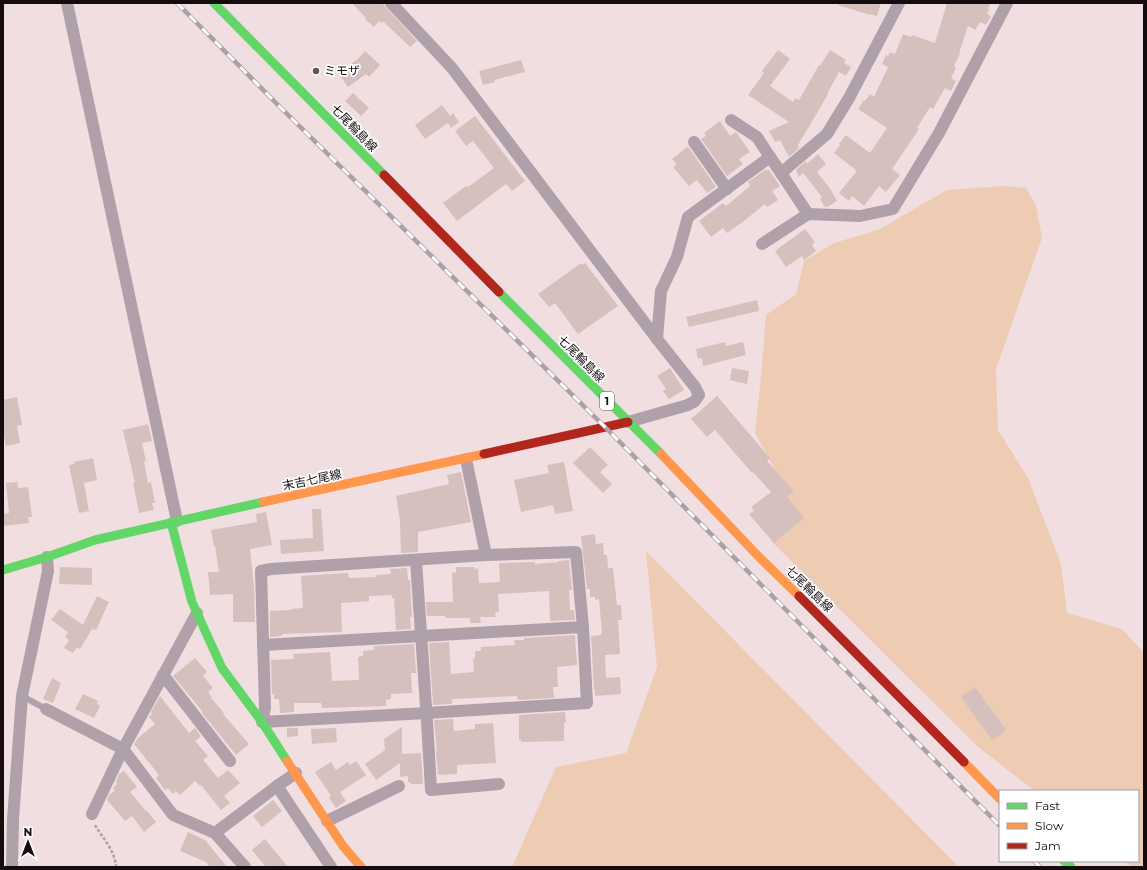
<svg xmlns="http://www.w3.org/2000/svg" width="1147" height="870" font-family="Montserrat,'Noto Sans JP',sans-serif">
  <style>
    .green { fill: #eeccb4 }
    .building { fill: #d6c0be }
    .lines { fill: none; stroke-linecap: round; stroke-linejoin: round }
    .path { stroke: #ab9ea5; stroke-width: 2.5; stroke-dasharray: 3 2; stroke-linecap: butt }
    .lane { stroke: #afa0aa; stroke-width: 6 }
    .street { stroke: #afa0aa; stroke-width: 12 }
    .fast { stroke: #63d668; stroke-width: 9 }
    .slow { stroke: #ff974d; stroke-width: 9 }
    .jam { stroke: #b3261e; stroke-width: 9 }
    .rail-casing { stroke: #ac9fa5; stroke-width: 4.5 }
    .rail { stroke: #fff; stroke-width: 3; stroke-dasharray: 9; stroke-linecap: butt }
    .poi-dot { fill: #625558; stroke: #fff; stroke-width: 1.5 }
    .labels { text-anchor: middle; stroke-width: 3.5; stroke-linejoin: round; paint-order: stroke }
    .shield { fill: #fff; stroke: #5c5456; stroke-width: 1 }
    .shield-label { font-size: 11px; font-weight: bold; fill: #160b0e }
    .poi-label { font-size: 12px; fill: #160b0e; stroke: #fff; text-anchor: start }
    .street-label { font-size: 12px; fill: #160b0e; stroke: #fff }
  </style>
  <rect width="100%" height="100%" fill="#f0dee1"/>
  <g class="green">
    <polygon points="1002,186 1026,188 1036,205 1042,238 996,369 998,430 1028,478 1061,564 1067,613 1122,629 1144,653 1144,867 1132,867 1124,861 1138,861 1138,791 1035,791 978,747 773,543 767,530 784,487 755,433 761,377 766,315 796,294 804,261 834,243 878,230 947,190"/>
    <polygon points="646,551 959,867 512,867 556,767 626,753 657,667"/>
  </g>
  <g class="building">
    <polygon points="352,3 382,3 417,41 410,47 383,21 382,23 379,21 374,27 365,19 366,18"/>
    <polygon points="839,3 881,3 877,16 870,14 870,15 838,5"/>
    <polygon points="947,3 991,3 988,8 989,10 987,14 991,16 986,25 980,22 975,30 968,26 959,53 960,54 954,66 956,68 951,78 956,81 951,91 945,88 933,109 930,107 917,128 919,129 892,169 900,175 886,192 879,186 864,206 852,196 849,201 839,193 857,171 834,153 840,145 839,144 846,135 870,153 887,128 858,109 864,100 865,101 870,94 874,97 888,67 882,64 886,55 888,56 890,52 895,54 903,34 911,37 912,35 935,43"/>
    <polygon points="778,50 790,59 770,86 793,102 795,98 799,100 819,65 820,66 830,50 846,60 844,63 851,67 846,76 839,72 827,94 828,94 820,108 798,145 799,148 789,157 780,140 775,142 769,131 789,122 748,95 764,73 762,71"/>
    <polygon points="365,51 380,65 369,77 366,74 348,87 338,73 358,59"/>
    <polygon points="521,60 525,72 494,80 495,82 483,85 479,71"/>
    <polygon points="353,93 369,108 361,116 345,101"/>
    <polygon points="442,105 450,116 453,113 459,122 451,128 448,123 425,139 415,125"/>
    <polygon points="475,116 525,181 512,191 506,184 457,221 443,203 466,186 468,187 494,168 473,141 466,146 455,131"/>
    <polygon points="720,121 730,136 736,132 750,152 739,159 743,164 727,176 701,139 706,136 704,133"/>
    <polygon points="687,147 689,148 716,187 707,193 697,180 689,186 673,167 677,164 672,159"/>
    <polygon points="818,154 826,164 817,172 831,190 837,201 827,207 825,207 820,199 822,197 808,179 803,173 799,177 796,170 806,161 807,164"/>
    <polygon points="765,170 769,170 780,186 772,191 778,200 767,207 765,204 744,221 727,233 723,228 711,237 699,221 723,203 726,206 750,186 748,182"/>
    <polygon points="805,229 815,242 812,245 816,251 804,260 802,256 786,267 775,251"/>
    <polygon points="581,263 582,265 585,263 618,306 578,334 555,303 549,307 538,294"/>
    <polygon points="757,300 759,311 689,327 686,317"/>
    <polygon points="725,342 726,346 743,342 746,355 703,366 702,358 698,359 696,349"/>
    <polygon points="670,368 684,390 669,399 663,391 666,389 657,376"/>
    <polygon points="732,368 749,371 747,384 730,380"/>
    <polygon points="717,396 770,458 767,461 794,491 787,497 804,518 774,543 749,514 754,511 751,507 771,492 753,472 752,473 715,430 707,437 691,419"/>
    <polygon points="17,397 22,425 17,426 20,443 6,446 3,432 3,400"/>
    <polygon points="148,424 152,441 142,443 146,461 144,461 148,483 151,482 155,503 152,503 154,510 139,513 133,483 135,483 123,430"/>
    <polygon points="590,447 608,465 600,472 612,484 603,493 573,463"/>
    <polygon points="93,458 97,480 84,483 89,511 79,513 69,465 74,464 74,462"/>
    <polygon points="564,462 573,511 555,514 553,505 521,512 514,480 549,473 547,465"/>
    <polygon points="461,472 471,522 418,532 418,552 401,553 400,520 396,496 449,484 447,475"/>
    <polygon points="17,482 18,488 28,487 32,517 28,517 29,523 3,526 3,514 9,513 6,483"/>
    <polygon points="312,509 321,509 324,551 281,554 280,540 313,538"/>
    <polygon points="266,512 272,545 250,549 254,586 255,622 233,622 233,594 210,595 208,572 219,572 215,546 214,546 211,530 257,522 256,514"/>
    <polygon points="595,534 596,544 603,543 604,555 607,555 608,568 613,568 617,605 621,605 622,620 618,620 620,654 605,655 606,678 620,677 621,694 595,696 595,690 594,690 591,636 601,635 601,633 602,633 599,599 595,600 595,597 590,597 590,589 587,589 581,536"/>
    <polygon points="569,560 572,590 569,590 570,610 574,610 575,620 550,621 549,591 498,594 499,612 495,612 496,617 480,617 481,623 470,623 470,618 445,618 445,616 427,616 426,602 453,602 452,573 456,572 456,567 474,567 474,569 478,568 479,583 500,582 499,563 535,562 535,564 558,562 558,561"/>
    <polygon points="60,567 92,568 92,585 59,584"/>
    <polygon points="407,568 408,580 410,580 412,617 410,617 411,629 396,630 394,598 392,598 392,595 369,596 369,601 341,603 342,632 282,634 282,636 270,637 270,611 291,610 291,609 303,608 301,576 348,573 349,578 376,577 376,575 391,574 390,569"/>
    <polygon points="97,596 109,602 96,630 92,629 80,649 77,647 73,653 64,648 69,640 65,637 68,632 51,620 60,609 83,625"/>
    <polygon points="575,635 577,665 557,667 558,687 553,687 554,698 518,700 517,696 475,698 452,699 452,704 433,705 429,643 449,642 451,674 474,672 473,658 475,658 475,651 481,651 481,647 515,645 514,640 524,640 524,638"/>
    <polygon points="414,644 416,673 411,673 412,693 391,694 391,699 386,700 386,706 322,708 321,703 294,703 294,712 280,713 279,699 274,699 274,694 272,694 271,660 294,659 293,654 330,652 332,681 359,680 358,657 363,656 363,651 374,650 374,646"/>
    <polygon points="195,658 207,672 203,676 213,688 208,692 212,697 211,698 224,713 223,714 249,744 236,755 202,713 203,712 173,676"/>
    <polygon points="52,678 61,683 53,703 43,699"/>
    <polygon points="975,687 1006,730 992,740 961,697"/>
    <polygon points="83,694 98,701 97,704 100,706 94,718 75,709"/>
    <polygon points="160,696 189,733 195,728 201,736 195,741 208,756 203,760 218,778 228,770 240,783 224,796 230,803 221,810 201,785 200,786 195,781 180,795 176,791 173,794 168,788 165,790 156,778 159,775 134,744 138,738 155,724 149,717 152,714 151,712"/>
    <polygon points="565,712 566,722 564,723 564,741 521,742 521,740 519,740 519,715"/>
    <polygon points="453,719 454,731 475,729 475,724 493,723 496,763 457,765 457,774 438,775 436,751 437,751 434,720"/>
    <polygon points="402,727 402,754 421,753 423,784 411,784 410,782 408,782 408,776 400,777 400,763 376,780 365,764 385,750 384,739"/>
    <polygon points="287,728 298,728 298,736 287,737"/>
    <polygon points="336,728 337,742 312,744 311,729"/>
    <polygon points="356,761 366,775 340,792 346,801 336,808 329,798 331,796 315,772 331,762 336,770 348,762 350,765"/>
    <polygon points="124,771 137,787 130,792 146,811 147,811 156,822 144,832 132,816 125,821 107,800 109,795 115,791 113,788 117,784 116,782 119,774"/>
    <polygon points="273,800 282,811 262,827 253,816"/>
    <polygon points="188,832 205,840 227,867 210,867 206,862 180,851"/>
    <polygon points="265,839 273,849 288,867 266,867 252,850"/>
  </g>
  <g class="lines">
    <path class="path" d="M95,825C103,839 115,850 116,867"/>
    <polyline class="lane" points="22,696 46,709"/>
    <g class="street">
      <polyline points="67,3 177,521"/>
      <polyline points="391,3 452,68 657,339 695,387 699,395 695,401 688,405 628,422"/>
      <polyline points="731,120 757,137 770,157"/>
      <polyline points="694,142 727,189"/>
      <polyline points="781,173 808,214"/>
      <polyline points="762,244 808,214 860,216 893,209 939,133 1007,3"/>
      <polyline points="657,339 661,291 677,257 688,217 770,157 781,173 827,134 849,98 899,3"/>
      <polyline points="466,459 486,555"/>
      <polygon points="576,552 583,627 587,703 427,713 262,722 265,708 261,571 271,569 486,555"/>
      <path d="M416,560C421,637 427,713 431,790L499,784"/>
      <polyline points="263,645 583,627"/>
      <polyline points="163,675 230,761"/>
      <polyline points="46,709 123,749 197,613"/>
      <polyline points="277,786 331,867"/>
      <polyline points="92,814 123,749 173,815 215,833 245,867"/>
      <polyline points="327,821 399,786"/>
      <polyline points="215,833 277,786 296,773"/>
      <polyline points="12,867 13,819 22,696 48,571 47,557"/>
    </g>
    <g class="fast">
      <polyline points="214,3 384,175"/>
      <polyline points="499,292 661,454"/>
      <polyline points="171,522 192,602 222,668 262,722 287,761"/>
      <polyline points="3,570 47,557 95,540 263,502"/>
      <polyline points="1064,861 1071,867"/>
    </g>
    <g class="slow">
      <polyline points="661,454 759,557 799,596"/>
      <polyline points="263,502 484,454"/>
      <polyline points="287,761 343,846 361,867"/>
      <polyline points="964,762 1000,799"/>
    </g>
    <g class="jam">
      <polyline points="384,175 499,292"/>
      <polyline points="484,454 628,422"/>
      <polyline points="799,596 964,762"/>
    </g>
    <defs>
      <g id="rail">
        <polyline points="177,3 278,105 606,428 1000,826"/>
        <polyline points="1034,861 1040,867"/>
      </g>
    </defs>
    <use href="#rail" class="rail-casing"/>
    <use href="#rail" class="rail"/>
  </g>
  <circle class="poi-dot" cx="316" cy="71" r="4"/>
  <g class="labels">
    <rect class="shield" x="600" y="392" width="14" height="18" rx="3"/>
    <g class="shield-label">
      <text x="607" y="405">1</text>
    </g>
    <g class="poi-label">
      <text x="324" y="75">ミモザ</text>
    </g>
    <g class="street-label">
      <text transform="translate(354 128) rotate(46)" y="4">七尾輪島線</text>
      <text transform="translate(581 359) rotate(45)" y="4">七尾輪島線</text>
      <text transform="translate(312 480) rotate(-12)" y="4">末吉七尾線</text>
      <text transform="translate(809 589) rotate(44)" y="4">七尾輪島線</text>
    </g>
  </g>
  <rect width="1147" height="870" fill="none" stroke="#160b0e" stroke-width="8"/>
  <rect x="999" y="790" width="140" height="72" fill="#ffffff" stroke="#a29d9f"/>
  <rect x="1007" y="803" width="20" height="6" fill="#63d668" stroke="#a29d9f"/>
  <text x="1035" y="810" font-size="12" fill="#160b0e">Fast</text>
  <rect x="1007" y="823" width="20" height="6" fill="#ff974d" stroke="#a29d9f"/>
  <text x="1035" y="830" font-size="12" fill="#160b0e">Slow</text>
  <rect x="1007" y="843" width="20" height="6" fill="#b3261e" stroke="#a29d9f"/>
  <text x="1035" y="850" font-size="12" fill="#160b0e">Jam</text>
  <g transform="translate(28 842)" stroke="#ffffff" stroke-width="3" paint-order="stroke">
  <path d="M0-3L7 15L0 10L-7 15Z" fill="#160b0e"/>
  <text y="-6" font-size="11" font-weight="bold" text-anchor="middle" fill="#160b0e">N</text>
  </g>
</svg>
